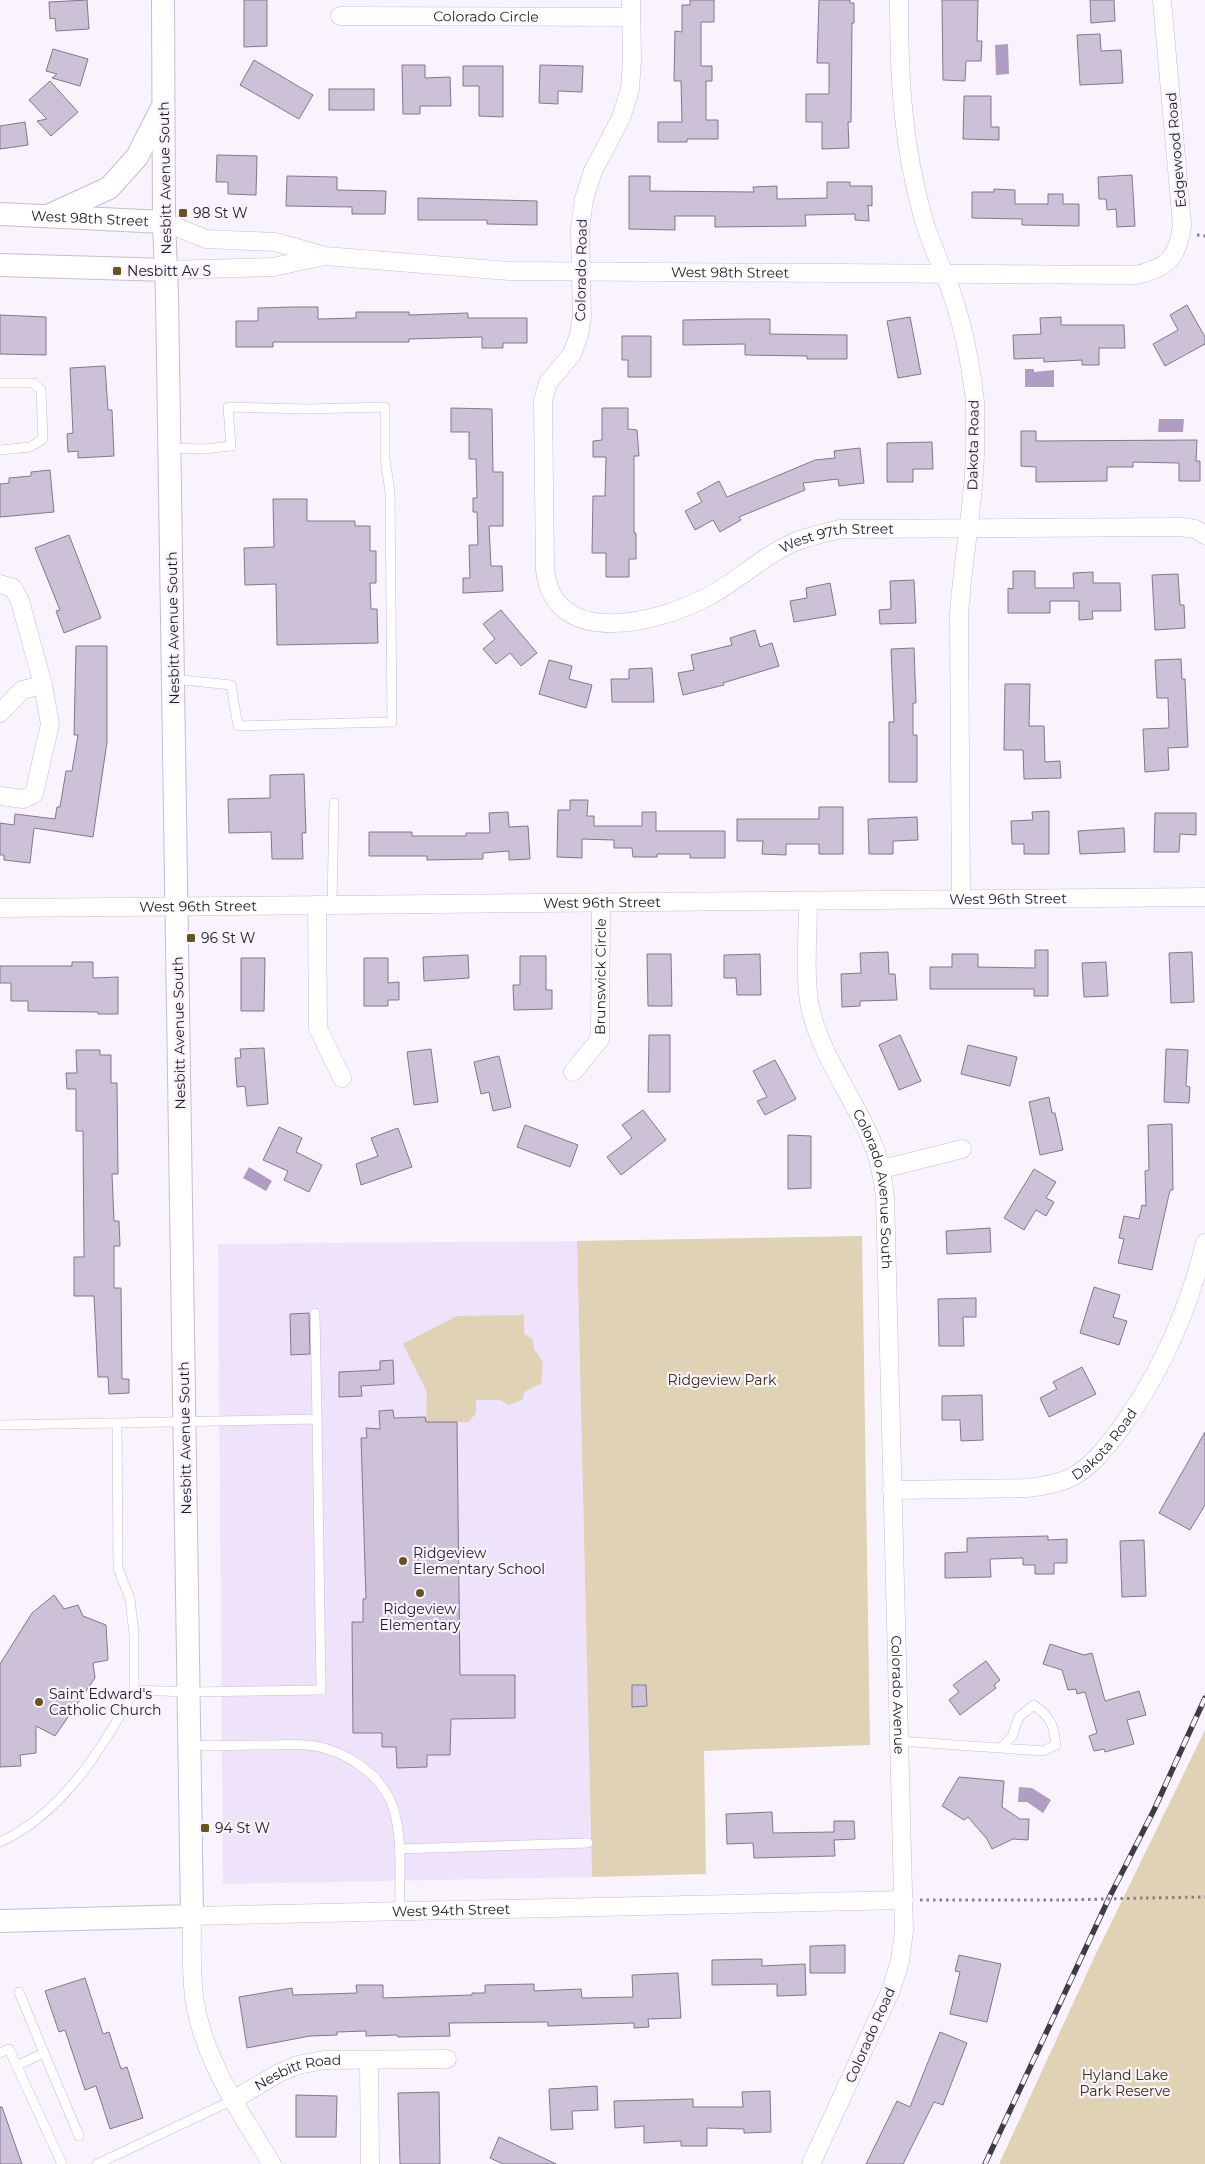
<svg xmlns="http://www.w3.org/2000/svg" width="1205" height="2164" font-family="Montserrat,sans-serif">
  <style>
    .built { fill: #efe2fb }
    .green { fill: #e0d2b5 }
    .water { fill: #b09dc2 }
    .building { fill: #ccc1d7; stroke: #82788d }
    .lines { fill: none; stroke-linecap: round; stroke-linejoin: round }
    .service-casing { stroke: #c7bcd3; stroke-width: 10 }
    .minor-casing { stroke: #c7bcd3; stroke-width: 19 }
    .tertiary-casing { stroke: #c7bcd3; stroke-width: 24 }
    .path { stroke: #858189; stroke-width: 3; stroke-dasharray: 2.5 4; stroke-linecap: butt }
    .service { stroke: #fff; stroke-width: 9 }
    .minor { stroke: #fff; stroke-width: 18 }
    .tertiary { stroke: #fff; stroke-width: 22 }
    .rail-casing { stroke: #403c44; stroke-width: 5.5 }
    .rail { stroke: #f8f3fc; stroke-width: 4; stroke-dasharray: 11; stroke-linecap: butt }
    .path-bridge { stroke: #858189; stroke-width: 3; stroke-dasharray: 2.5 4; stroke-linecap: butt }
    .poi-dot { fill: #695323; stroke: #f8f3fc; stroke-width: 2 }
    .labels { text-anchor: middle; stroke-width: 4.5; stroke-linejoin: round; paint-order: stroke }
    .street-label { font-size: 14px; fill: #1f1b23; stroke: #f8f3fc }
    .poi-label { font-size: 14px; fill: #1f1b23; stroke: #f8f3fc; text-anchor: start }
    .park-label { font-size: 14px; fill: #3b2d0c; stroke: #f8f3fc }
  </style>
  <rect width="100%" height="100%" fill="#f8f3fc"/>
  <polygon class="built" points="577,1241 592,1877 223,1884 218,1244"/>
  <g class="green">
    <polygon points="862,1236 870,1745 704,1751 706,1874 592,1877 577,1241"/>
    <polygon points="524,1315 524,1334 533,1339 534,1349 543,1362 541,1384 524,1392 523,1399 509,1405 500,1400 476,1400 476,1413 469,1422 426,1422 427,1392 403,1344 457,1316"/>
    <polygon points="1205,1730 1205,2164 999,2164 1094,1958"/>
  </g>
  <g class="water">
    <polygon points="1008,44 1009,74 996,75 995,45"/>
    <polygon points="1025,369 1034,369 1034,372 1054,370 1054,387 1025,387"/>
    <polygon points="1159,419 1184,419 1183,432 1158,432"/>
    <polygon points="249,1167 272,1181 266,1191 243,1178"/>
    <polygon points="1019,1787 1032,1788 1051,1800 1043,1813 1027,1802 1018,1802"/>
  </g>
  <g class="building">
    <polygon points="87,0 89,29 56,31 55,18 50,19 49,2"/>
    <polygon points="244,0 267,0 267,46 244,47"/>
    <polygon points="690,0 714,0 714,22 701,22 701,66 712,66 712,81 706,81 706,120 718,120 718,139 687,139 687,142 658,142 658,122 682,122 681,81 674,81 675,31 682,32 682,5 690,5"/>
    <polygon points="819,0 850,0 850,3 854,3 854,23 852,23 851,122 848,122 849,148 822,149 822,122 806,122 806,94 829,94 829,63 817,63"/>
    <polygon points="942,0 978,0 977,41 982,41 981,61 966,61 965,81 943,80"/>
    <polygon points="1090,0 1114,0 1115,21 1091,23"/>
    <polygon points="1100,34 1101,51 1121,50 1123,83 1080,85 1077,35"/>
    <polygon points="53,49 88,59 80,86 52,78 57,74 46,71"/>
    <polygon points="254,60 313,95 299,119 240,85"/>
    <polygon points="402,65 425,65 425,78 450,77 451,106 420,106 420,114 403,114"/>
    <polygon points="540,65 583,66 582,92 558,91 558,104 539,103"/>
    <polygon points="463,66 503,66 503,117 479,116 479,86 463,86"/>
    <polygon points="50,81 78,112 51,136 37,121 47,119 29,100"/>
    <rect x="329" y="89" width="45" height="21"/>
    <polygon points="964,96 991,96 991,127 999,127 999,140 963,139"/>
    <polygon points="25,122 28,145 0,149 0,126"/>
    <polygon points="217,155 257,156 256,195 228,194 228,182 216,182"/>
    <polygon points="1132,175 1135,226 1117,227 1116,209 1107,210 1106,199 1099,199 1098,177"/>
    <polygon points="287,176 337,177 337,190 386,191 385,214 352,214 352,207 286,206"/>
    <polygon points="629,176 650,176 650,191 754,192 753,187 777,186 777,199 827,198 827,182 850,182 850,186 872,186 872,206 868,205 869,221 855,220 855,214 805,215 806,226 715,227 715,216 675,216 675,230 629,229"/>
    <polygon points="994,189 1015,190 1015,204 1048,204 1048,194 1063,194 1063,204 1079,204 1079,226 1022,225 1022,219 972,218 972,192 994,192"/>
    <polygon points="418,198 537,201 537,225 487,224 487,220 418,220"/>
    <polygon points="1187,305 1205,337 1205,344 1165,366 1153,344 1178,330 1170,315"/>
    <polygon points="294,307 318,307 318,319 356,318 356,312 409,312 409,315 468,313 468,318 527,318 527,343 503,343 503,348 482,348 482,337 409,339 409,342 273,342 273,347 236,347 236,321 258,321 258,308"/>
    <polygon points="0,315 46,317 46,355 0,354"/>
    <polygon points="910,317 921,374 898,378 887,321"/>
    <polygon points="1061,317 1061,325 1124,325 1125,348 1099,348 1099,365 1082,365 1082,360 1044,362 1044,358 1014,359 1013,335 1041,334 1040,318"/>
    <polygon points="745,319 770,319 770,334 847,335 847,359 807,359 807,356 745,355 745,344 683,345 683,320"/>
    <polygon points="622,336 651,336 651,377 628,377 628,360 622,360"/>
    <polygon points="105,366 108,410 112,410 114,456 78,458 78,451 68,452 67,434 73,433 70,368"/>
    <polygon points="451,408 492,409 493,472 503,472 503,526 489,526 491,566 502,566 503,591 463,593 463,578 470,578 469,545 478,545 477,512 473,512 473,498 477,498 476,459 469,459 469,432 451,432"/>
    <polygon points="602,408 628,408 628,429 637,430 639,456 634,456 634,533 636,533 636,559 629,559 629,577 606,577 606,553 592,553 593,496 605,496 606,457 593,457 593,441 602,440"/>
    <polygon points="1021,431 1036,431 1036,441 1197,440 1196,461 1200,461 1200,481 1179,481 1179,463 1133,462 1133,467 1107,467 1107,481 1036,482 1036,467 1021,466"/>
    <polygon points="932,442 933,469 913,469 913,482 887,482 887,443"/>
    <polygon points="860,448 864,483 839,486 838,479 803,483 805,490 739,517 741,520 720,532 713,520 695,530 685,511 702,502 697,493 719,481 727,497 815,460 835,458 834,451"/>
    <polygon points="50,470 54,512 0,517 0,484 9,483 9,478 31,476 31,472"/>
    <polygon points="273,499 307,499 307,521 355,521 355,526 370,526 370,551 376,551 376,583 370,583 371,609 377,609 378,643 277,645 276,584 245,585 244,548 274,547"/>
    <polygon points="69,535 101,618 64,633 56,611 60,610 35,548"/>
    <polygon points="1013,571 1035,571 1035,588 1074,588 1073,573 1093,572 1093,583 1120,583 1121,611 1092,611 1093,619 1079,620 1079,601 1050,601 1050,613 1008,613 1008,588 1013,589"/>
    <polygon points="1178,574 1180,605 1184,605 1185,628 1155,630 1152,575"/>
    <polygon points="914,580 916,623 880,624 879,610 891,609 890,581"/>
    <polygon points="830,583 836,615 794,622 790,601 807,598 806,588"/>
    <polygon points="501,610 537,653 521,666 510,653 496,664 483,649 495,639 483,624"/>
    <polygon points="755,630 760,647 772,643 779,666 723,683 724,685 683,695 678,673 694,670 691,655 732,645 730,638"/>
    <polygon points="76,646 107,646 107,742 93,837 34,828 30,863 4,860 4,855 0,855 0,823 14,825 15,814 55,819 57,807 60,807 66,771 72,771 78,735 74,735"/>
    <polygon points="914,648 916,703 913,703 913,735 917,735 917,782 889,782 889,722 894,722 891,649"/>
    <polygon points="1181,659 1182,679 1185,679 1188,747 1168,748 1169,770 1145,772 1143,729 1169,728 1168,698 1157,698 1155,660"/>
    <polygon points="549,660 572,666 569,679 592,685 586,708 539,694"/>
    <polygon points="652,668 654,702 612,702 611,679 629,679 629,669"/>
    <polygon points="1005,684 1030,684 1029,726 1044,726 1045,762 1060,761 1061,778 1024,779 1023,750 1004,750"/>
    <polygon points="304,774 306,833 302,833 303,859 272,859 271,832 229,833 228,799 270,798 270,775"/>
    <polygon points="570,800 588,800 587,816 594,816 594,826 642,826 642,812 656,812 656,831 725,831 725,858 690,858 690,854 657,854 657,857 633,857 632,848 614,848 614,840 582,839 582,858 557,857 558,810 570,810"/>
    <polygon points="819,807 843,807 843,854 819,854 819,844 786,844 786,855 762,854 763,841 737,841 737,819 819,819"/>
    <polygon points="1049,811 1049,854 1024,854 1024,844 1012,844 1011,821 1033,820 1032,812"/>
    <polygon points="508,812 509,827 528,826 530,859 509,860 509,851 483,853 483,859 427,860 427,856 369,856 369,832 412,832 412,836 466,836 466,833 490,833 489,813"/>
    <polygon points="1155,813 1196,813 1196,835 1180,834 1179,852 1154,852"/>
    <polygon points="917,817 918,840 893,841 893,854 869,854 868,819"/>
    <polygon points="1124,828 1125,852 1080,854 1078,831"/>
    <polygon points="1035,950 1048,950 1048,996 1034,996 1034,989 930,989 930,967 952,967 952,954 978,954 978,967 1035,968"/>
    <polygon points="888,952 889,974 895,974 897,1000 860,1001 860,1006 842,1007 841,974 861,973 860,953"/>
    <polygon points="1192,952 1194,1002 1171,1003 1169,953"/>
    <polygon points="647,954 671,954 672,1006 648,1006"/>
    <polygon points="760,954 761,995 737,995 736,978 724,978 724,955"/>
    <polygon points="468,955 469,978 424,981 423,957"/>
    <polygon points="520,956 546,956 546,990 552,990 552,1009 514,1010 513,985 520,985"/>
    <polygon points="241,958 265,958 264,1011 241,1011"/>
    <polygon points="364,958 388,958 388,983 399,982 399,1000 388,1000 388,1006 364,1006"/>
    <polygon points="72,962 93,962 93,978 118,977 118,1014 98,1014 98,1012 28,1011 28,1001 11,1001 11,983 0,983 0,966 72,966"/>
    <polygon points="1106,962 1108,996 1084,997 1082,963"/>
    <polygon points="649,1035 670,1035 670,1092 648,1092"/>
    <polygon points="900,1035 921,1081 899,1090 879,1045"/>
    <polygon points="968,1045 1017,1057 1010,1086 961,1074"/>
    <polygon points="264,1048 268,1104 247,1106 245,1086 237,1087 235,1058 241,1058 240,1049"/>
    <polygon points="431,1049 438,1102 414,1105 407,1052"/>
    <polygon points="1166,1049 1188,1050 1186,1086 1190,1087 1189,1103 1164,1102"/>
    <polygon points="76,1050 100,1050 100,1055 111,1055 111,1083 117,1083 118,1174 112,1174 114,1221 119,1221 120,1246 114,1246 114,1288 121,1288 122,1379 129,1379 129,1393 109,1394 108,1377 98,1377 94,1296 74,1296 74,1257 84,1257 83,1131 76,1131 76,1089 67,1089 66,1073 77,1073"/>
    <polygon points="499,1056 511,1107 493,1111 489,1092 481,1094 474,1062"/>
    <polygon points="775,1060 796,1099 765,1115 757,1101 767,1097 753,1071"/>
    <polygon points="1049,1097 1052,1113 1055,1113 1063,1150 1040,1155 1029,1102"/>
    <polygon points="643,1110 666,1140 621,1175 607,1157 632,1138 622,1125"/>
    <polygon points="1172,1124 1173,1190 1170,1190 1152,1270 1118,1263 1124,1239 1119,1238 1124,1216 1139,1219 1142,1205 1146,1206 1145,1171 1149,1170 1148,1125"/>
    <polygon points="525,1125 578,1145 570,1167 517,1147"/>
    <polygon points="279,1127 302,1138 296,1152 322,1165 309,1192 284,1180 288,1171 263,1160"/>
    <polygon points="398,1128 412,1167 361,1185 356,1164 378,1156 371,1138"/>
    <polygon points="788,1135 811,1136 811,1188 788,1189"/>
    <polygon points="1034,1169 1056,1182 1046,1198 1054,1202 1046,1216 1036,1210 1024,1230 1004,1218"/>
    <polygon points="990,1228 991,1252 947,1254 946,1231"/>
    <polygon points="1094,1287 1120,1295 1113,1317 1127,1321 1119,1345 1080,1333"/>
    <polygon points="976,1298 976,1317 963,1317 964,1346 939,1346 938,1299"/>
    <polygon points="309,1313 310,1354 291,1355 290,1314"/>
    <polygon points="393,1360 394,1384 361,1386 362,1396 339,1397 339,1372 380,1370 380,1361"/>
    <polygon points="1082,1367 1096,1394 1049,1417 1040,1398 1057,1389 1053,1382"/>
    <polygon points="982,1395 983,1440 961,1441 960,1420 942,1420 942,1396"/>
    <polygon points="393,1410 394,1418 425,1417 426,1422 457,1422 460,1675 515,1675 515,1718 451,1719 450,1755 427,1755 427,1767 397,1768 396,1747 382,1747 382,1733 353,1733 352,1622 363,1622 363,1599 366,1599 361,1438 367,1438 366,1428 380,1429 379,1411"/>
    <polygon points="1205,1432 1205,1505 1190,1530 1159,1513"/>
    <polygon points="1048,1536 1048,1540 1067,1539 1067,1563 1054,1563 1054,1574 1035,1574 1035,1565 1023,1565 1023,1558 990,1559 991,1577 945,1578 945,1553 967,1552 967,1538"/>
    <polygon points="1144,1540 1146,1596 1122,1597 1120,1541"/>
    <polygon points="54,1595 64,1609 78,1605 83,1616 106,1625 108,1660 93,1663 95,1678 55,1736 36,1726 36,1753 20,1755 21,1766 0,1767 0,1664 32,1613"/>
    <polygon points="1050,1644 1084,1655 1092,1653 1105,1701 1139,1691 1146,1715 1127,1720 1134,1744 1105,1752 1104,1749 1094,1751 1089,1736 1097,1733 1085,1692 1077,1694 1076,1689 1068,1690 1062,1670 1043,1664"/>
    <polygon points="986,1661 1000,1680 994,1685 996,1688 960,1715 949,1700 959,1692 953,1685"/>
    <polygon points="632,1685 646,1685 647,1706 632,1707"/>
    <polygon points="959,1777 1004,1781 1002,1807 1020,1819 1029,1819 1028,1840 1013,1839 992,1849 987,1839 968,1817 964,1820 942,1806"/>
    <polygon points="772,1812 773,1833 834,1832 834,1821 854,1821 855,1839 834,1840 835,1856 754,1858 753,1843 727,1844 726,1814"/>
    <polygon points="845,1945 845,1973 810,1973 810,1946"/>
    <polygon points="959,1955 1001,1964 987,2022 950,2014 960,1972 955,1971"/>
    <polygon points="762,1959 762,1966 805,1964 806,1995 777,1996 777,1984 712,1985 712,1960"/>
    <polygon points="678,1973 681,2018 648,2019 649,2027 634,2028 634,2023 548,2026 548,2022 449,2023 450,2036 398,2037 397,2035 366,2036 366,2031 337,2032 337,2035 310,2036 247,2048 239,1997 292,1988 293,1995 357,1993 356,1985 383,1985 383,1998 472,1995 472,1993 485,1993 485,1985 534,1984 534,1991 581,1989 582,1998 633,1997 632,1975"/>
    <polygon points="85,1978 103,2034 109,2032 121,2069 127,2067 143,2118 110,2129 96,2086 85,2090 65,2030 59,2032 45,1991"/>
    <polygon points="940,2032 967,2043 943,2105 934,2102 903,2164 866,2164 897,2101 910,2107"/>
    <polygon points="597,2086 598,2110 572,2111 573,2129 551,2130 549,2089"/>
    <polygon points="770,2091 771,2132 744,2133 744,2129 707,2128 707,2146 681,2146 681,2141 644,2143 644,2126 615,2128 614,2101 693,2099 693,2107 743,2107 742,2092"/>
    <polygon points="439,2092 440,2164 400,2164 398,2093"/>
    <polygon points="296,2095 337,2096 336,2137 296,2137"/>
    <polygon points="0,2107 2,2107 22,2164 0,2164"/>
    <polygon points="499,2137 516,2145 556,2164 503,2164 490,2158"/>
  </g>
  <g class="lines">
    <defs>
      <g id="service">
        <polyline points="0,383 33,383 41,390 43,439 30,447 0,450"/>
        <polyline points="170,448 205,449 231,446 228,407 306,409 385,407 385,459 390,492 392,722 238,726 231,685 174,679"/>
        <polyline points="332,905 334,803"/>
        <polyline points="315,1313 317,1419"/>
        <polyline points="0,1425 117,1423"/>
        <path d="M899,1741L1043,1751L1056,1745C1053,1723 1052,1719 1034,1705L1019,1717L1012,1736L1002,1747"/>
        <path d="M190,1745C216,1746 243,1745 269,1745C282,1745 295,1744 307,1745C344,1749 383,1774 394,1810C403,1842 399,1879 400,1912"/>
        <path d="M0,1842C62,1814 103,1748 134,1690L188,1692L321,1690L317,1419L117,1423L118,1568L130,1599L134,1634V1690"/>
        <polyline points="399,1849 588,1843"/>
        <polyline points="19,1992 44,2053"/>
        <polyline points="0,2053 9,2049 62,2164"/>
        <polyline points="16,2066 44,2053 79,2136"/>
        <polyline points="97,2164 233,2100"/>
      </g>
      <g id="minor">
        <path id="s1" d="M631,0L632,60L630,89L621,118L593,171L584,199L580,229L582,316L579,335L572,354L548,383L543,400L545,570C554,651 661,622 709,596C736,582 758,560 786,546C803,537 822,534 840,529L1180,527L1195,529L1205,535"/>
        <path d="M899,0C899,77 902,142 923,217C930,243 943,268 952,294C963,326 970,360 974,393C976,404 975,416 975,427C977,491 963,552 959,615L961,899"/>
        <path id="s2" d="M340,16L631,17"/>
        <path id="s3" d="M164,222L206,239L275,242L325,256L509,271L1136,275C1167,268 1178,258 1182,225L1162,0"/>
        <polyline points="167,270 273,267 320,257"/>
        <polyline points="0,584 13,588 20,601 43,685 50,724 34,794 23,799 0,796"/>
        <polyline points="0,713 22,690 43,685"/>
        <path id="s4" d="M808,901C808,934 804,975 810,1007C821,1058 857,1101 875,1149C881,1165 883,1181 885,1197L904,1931L900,1961L891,1990L811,2164"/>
        <polyline points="317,905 318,1028 342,1078"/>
        <path id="s5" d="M0,908L1205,897"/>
        <path id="s6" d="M573,1072L600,1039L601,902"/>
        <polyline points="882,1169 962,1149"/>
        <path id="s7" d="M892,1490L1028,1488C1042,1486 1058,1484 1072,1477C1092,1466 1107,1447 1120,1429C1161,1373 1188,1311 1205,1243"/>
        <polyline points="369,2060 370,2164"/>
        <path id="s8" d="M233,2100L279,2073L298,2065L324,2060L447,2059"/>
        <path id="s9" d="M272,2164C238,2109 198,2052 193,1986C191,1963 192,1939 192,1916L904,1900"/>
      </g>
      <g id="tertiary">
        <path id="s10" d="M0,214L164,222"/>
        <polyline points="48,216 109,188 137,157 161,110"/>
        <polyline points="0,265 167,270"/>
        <polyline points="0,1921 192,1916 167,295 164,222 163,0"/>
      </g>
    </defs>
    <use href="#service" class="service-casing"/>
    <use href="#minor" class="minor-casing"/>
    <use href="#tertiary" class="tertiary-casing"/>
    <g class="path">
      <polyline points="1197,235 1205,236"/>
      <polyline points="1146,1898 1205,1897"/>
      <polyline points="920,1900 1062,1900"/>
    </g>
    <use href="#service" class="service"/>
    <use href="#minor" class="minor"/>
    <use href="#tertiary" class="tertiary"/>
    <defs>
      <polyline id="rail" points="985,2164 1110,1896 1154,1810 1205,1698"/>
    </defs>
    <use href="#rail" class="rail-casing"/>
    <use href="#rail" class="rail"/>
    <polyline class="path-bridge" points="1062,1900 1146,1898"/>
  </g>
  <g class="poi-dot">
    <rect x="178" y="208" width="10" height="10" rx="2.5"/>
    <rect x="112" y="266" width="10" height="10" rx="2.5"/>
    <rect x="186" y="933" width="10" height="10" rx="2.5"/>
    <circle cx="403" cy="1561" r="5"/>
    <circle cx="420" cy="1593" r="5"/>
    <circle cx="39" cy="1702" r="5"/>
    <rect x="200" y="1823" width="10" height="10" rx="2.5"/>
  </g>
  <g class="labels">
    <g class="street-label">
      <text dy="5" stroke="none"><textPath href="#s2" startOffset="146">Colorado Circle</textPath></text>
      <text transform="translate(1176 150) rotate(-95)" y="5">Edgewood Road</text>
      <text transform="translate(165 178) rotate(-91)" y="5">Nesbitt Avenue South</text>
      <text dy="5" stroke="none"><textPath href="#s10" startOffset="90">West 98th Street</textPath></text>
      <text transform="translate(581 270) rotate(-89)" y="5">Colorado Road</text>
      <text dy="5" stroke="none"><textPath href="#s3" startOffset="572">West 98th Street</textPath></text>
      <text transform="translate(973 445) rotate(-89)" y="5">Dakota Road</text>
      <text dy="5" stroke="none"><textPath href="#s1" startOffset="932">West 97th Street</textPath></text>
      <text transform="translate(173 628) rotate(-91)" y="5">Nesbitt Avenue South</text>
      <text dy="5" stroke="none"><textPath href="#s5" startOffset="1008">West 96th Street</textPath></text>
      <text dy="5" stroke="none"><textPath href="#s5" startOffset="602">West 96th Street</textPath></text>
      <text dy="5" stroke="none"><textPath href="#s5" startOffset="198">West 96th Street</textPath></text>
      <text dy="5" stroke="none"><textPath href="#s6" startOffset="105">Brunswick Circle</textPath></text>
      <text transform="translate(179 1033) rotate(-91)" y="5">Nesbitt Avenue South</text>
      <text dy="5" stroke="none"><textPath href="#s4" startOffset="302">Colorado Avenue South</textPath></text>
      <text transform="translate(185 1438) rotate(-91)" y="5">Nesbitt Avenue South</text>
      <text dy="5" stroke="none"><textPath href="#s7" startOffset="228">Dakota Road</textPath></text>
      <text dy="5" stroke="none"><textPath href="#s4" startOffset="810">Colorado Avenue</textPath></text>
      <text dy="5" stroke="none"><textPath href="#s9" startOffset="526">West 94th Street</textPath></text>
      <text transform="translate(870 2035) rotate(-66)" y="5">Colorado Road</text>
      <text dy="5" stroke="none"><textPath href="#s8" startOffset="72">Nesbitt Road</textPath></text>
    </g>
    <g class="poi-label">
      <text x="193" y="218">98 St W</text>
      <text x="127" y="276">Nesbitt Av S</text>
      <text x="201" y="943">96 St W</text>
      <text x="413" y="1558">Ridgeview<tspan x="413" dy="16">Elementary School</tspan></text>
      <text x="420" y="1614" text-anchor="middle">Ridgeview<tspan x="420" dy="16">Elementary</tspan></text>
      <text x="49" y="1699">Saint Edward's<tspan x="49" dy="16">Catholic Church</tspan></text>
      <text x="215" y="1833">94 St W</text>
    </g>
    <g class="park-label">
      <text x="722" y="1385">Ridgeview Park</text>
      <text x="1125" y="2080">Hyland Lake<tspan x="1125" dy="16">Park Reserve</tspan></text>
    </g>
  </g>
</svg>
